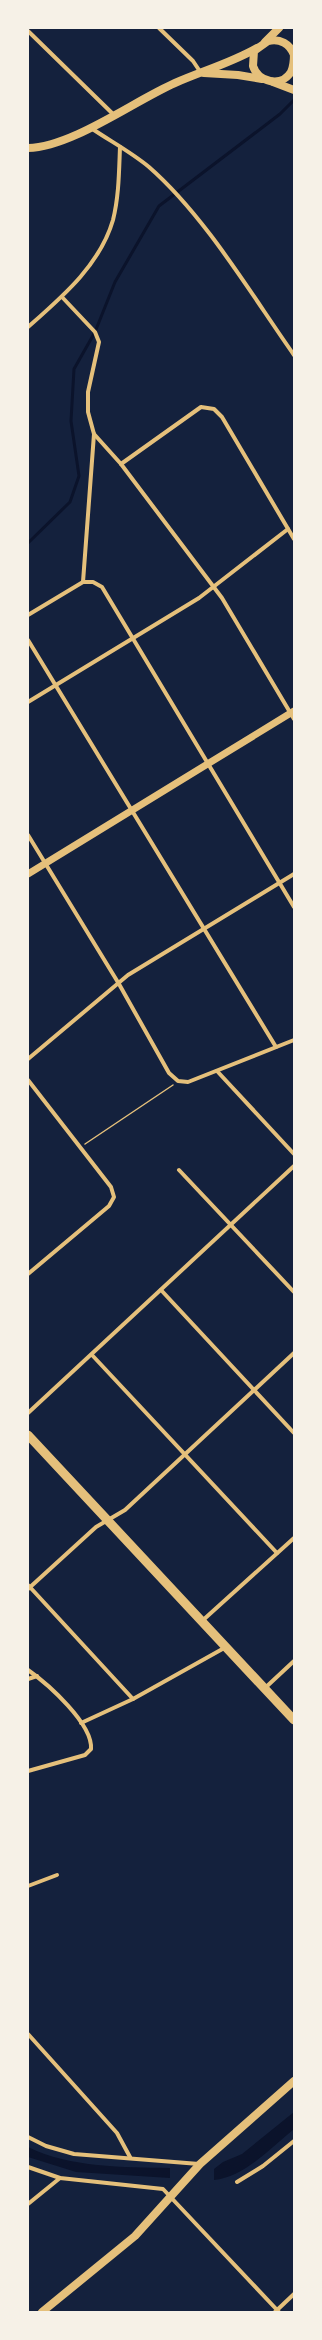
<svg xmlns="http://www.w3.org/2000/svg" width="322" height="2340" font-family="'PT Sans Narrow',sans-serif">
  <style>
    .water { fill: #0b132b }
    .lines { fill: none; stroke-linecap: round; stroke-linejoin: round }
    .stream { stroke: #0b132b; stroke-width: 3 }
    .path { stroke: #e5c07b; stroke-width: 1.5 }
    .minor { stroke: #e5c07b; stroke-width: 4 }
    .tertiary { stroke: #e5c07b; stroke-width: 7 }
    .secondary { stroke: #e5c07b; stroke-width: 8 }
    .primary { stroke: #e5c07b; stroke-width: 9 }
  </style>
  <rect width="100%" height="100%" fill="#14213d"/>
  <g class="water">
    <path d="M294,2112V2129C271,2148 244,2177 214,2180V2169L223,2162L242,2154Z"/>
    <path d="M28,2147C71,2168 123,2167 170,2168V2178L76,2172L28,2157Z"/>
  </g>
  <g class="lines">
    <polyline class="stream" points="28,543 70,502 79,476 71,421 74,369 95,332 115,282 159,206 280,114 294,100"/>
    <polyline class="path" points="85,1144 173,1085"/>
    <g class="minor">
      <polyline points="159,28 193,61 201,73"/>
      <polyline points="28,31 114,115"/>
      <path d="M91,128C110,141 131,152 149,167C205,216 251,294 294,355"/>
      <polyline points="62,297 95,332 99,342 88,392 88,412 94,434 121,464 222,598 294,719"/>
      <path d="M28,327C62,297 100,265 113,220C119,196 119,171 120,147"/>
      <polyline points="121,464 201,407 214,409 222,417 294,539"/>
      <polyline points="83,582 94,434"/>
      <polyline points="28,615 83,582 93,582 102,587 294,907"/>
      <polyline points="28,640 276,1047"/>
      <polyline points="28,702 199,598 288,529"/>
      <polyline points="28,835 119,984 169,1073 178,1081 188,1082 294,1040"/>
      <polyline points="28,1059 128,975 294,874"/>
      <polyline points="217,1071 294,1154"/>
      <polyline points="28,1080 111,1187 114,1197 109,1206 28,1274"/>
      <polyline points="179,1170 294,1292"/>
      <polyline points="161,1290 294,1433"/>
      <polyline points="92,1355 277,1553"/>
      <polyline points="28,1413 294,1166"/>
      <polyline points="28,1585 133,1699"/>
      <polyline points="28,1589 96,1527 125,1510 294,1353"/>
      <polyline points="202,1621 294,1538"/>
      <path d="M28,1670C48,1684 93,1724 91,1749L85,1755L28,1771"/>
      <polyline points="28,1679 37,1676"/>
      <polyline points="265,1688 294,1661"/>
      <polyline points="81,1723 133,1699 226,1647"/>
      <polyline points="28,1886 57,1875"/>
      <polyline points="28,2034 117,2133 130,2157"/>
      <polyline points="28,2137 46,2146 74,2154 199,2164"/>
      <polyline points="28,2167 60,2178 163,2189 279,2312"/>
      <polyline points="237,2182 263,2166 294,2141"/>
      <polyline points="28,2204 60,2178"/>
      <polyline points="275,2312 294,2294"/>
    </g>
    <polyline class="tertiary" points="28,874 294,711"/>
    <g class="secondary">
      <polyline points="265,42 279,28"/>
      <path d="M294,55C290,44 280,38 268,41L254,51L253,66C258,82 281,88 291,72C294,66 294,59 294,53"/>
      <polyline points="204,73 238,75 262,79"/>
      <polyline points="273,82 294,90"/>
      <path d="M28,148C72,147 134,101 175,83C202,71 231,63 257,48"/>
      <polyline points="42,2312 135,2236 200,2164 294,2081"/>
    </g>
    <polyline class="primary" points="28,1435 294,1720"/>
  </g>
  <rect width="322" height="2340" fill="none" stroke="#f6f1e7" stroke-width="58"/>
</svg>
